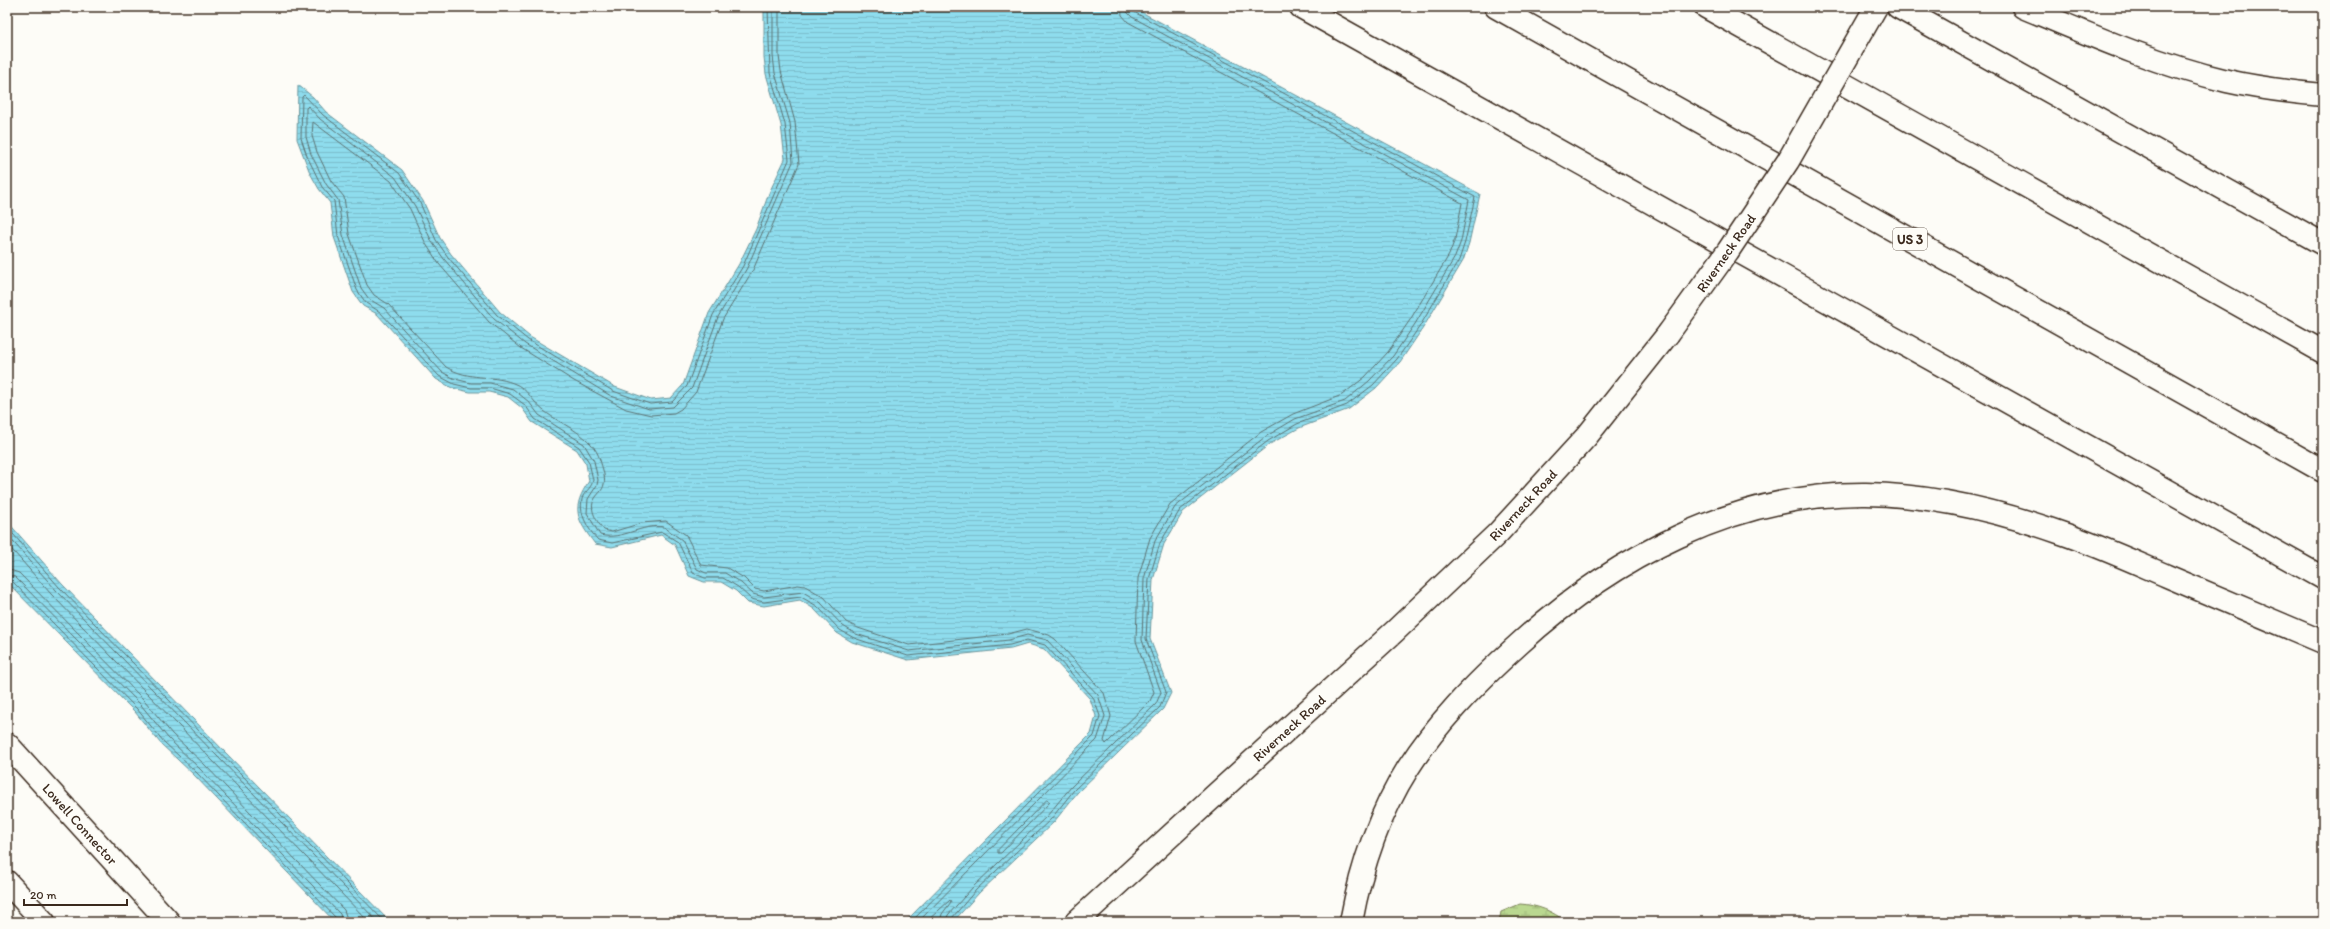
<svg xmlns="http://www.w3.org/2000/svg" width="2330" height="929" font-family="Itim,sans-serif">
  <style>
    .wetland { fill: url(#wetland-marsh); stroke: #7a8157 }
    .water { fill: url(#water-rules); stroke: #6d959a }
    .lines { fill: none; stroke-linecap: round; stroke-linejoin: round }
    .shore { stroke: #5c7171; stroke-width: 1 }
    .secondary-casing { stroke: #3b2a1e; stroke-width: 25 }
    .motorway-casing { stroke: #3b2a1e; stroke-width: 25 }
    .secondary { stroke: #fdfcf7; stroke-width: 22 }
    .motorway { stroke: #fdfcf7; stroke-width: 22 }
    .secondary-bridge-casing { stroke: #3b2a1e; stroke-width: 25; stroke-linecap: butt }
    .secondary-bridge { stroke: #fdfcf7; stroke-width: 22 }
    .labels { text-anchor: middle; stroke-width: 3.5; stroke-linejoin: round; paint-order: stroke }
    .shield { fill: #fdfcf7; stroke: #75695f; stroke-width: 1 }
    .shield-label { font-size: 13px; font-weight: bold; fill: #3b2a1e }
    .street-label { font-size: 14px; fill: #3b2a1e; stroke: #fdfcf7 }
  </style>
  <defs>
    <pattern id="wetland-marsh" width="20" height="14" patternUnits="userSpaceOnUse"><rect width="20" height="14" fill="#bad890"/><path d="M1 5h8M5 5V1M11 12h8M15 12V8" fill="none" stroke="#a1ba7c"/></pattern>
    <pattern id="water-rules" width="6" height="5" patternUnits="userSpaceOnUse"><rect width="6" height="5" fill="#8edced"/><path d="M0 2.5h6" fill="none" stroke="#7bbdcb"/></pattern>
  </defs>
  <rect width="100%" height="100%" fill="#fdfcf7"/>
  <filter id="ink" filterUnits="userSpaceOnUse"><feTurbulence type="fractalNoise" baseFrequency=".025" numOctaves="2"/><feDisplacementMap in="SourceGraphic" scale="8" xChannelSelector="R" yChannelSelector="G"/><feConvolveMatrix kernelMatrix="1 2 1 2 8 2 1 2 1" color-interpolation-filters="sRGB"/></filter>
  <g filter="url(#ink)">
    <path class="wetland" d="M1520,904C1537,905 1553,911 1566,922H1499L1501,912Z"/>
    <g class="water">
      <path d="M764,7H1132L1480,194L1469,243L1463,261L1423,328L1400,362L1376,388L1349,409L1299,428L1270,444L1183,512L1173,529L1164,544L1153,580L1150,639L1171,693L1163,709L1077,793L1054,822L979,893L953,922H905L1091,734L1096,716L1090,699L1044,649L1028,644L1011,649L908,660L852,642L837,633L814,609L800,600L764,606L748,603L736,591L721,582H704L689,576L675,545L661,535L612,547L595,544C576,519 571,508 589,481L586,464L577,450L532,422L522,408L508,397L489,392H470L452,388L436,379L377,314L363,306L353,292L334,237L330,203L319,189L310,173L297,139L298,85L313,97L326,112L402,170L423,201L440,238L451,254L500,312L530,337L615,387L651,400L671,398L683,385L709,313L739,264L756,229L769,193L785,159L781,125L766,74L764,57Z"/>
      <polygon points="7,521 62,584 390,922 335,922 194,775 161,744 135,712 7,582"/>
    </g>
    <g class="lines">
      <g class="shore">
        <path d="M768,7L770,73L785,124L789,160L743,266L713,315L687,386L672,402L650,404L613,391L528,340L497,315L448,257L436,240L420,203L399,173L323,115L304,95L302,97L301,138L307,156L322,187L334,201L338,236L357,290L366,303L380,312L439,376L454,384L471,388H490L510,394L525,405L535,419L579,447L589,462L593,480C592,487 586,491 583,496C577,512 588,529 598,540L612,543L662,532L678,542L693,573L705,578H723L738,587L751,599L764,602L801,597L817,606L840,630L854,638L908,656L1010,645L1027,640L1045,645L1093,697L1100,716L1094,736L911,922"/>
        <path d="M773,7V56L775,73L790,123L793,162L747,268L718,317L692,388L673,407L649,409L611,396L525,344L494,319L444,259L432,242L415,206L395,177L320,119L308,106L306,108V137L311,154L326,184L338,200L343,235L361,288L369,299L384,308L442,372L455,379L471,383H490L513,389L529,402L539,415L584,444L594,461L598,480L597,485L588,499L587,513L600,535C622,541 642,523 664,527L682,540L697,569L706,573H725L741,583L753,594L764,597L803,592L820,602L843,626L856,634L909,651L1009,640L1027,635L1047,640L1098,695L1105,716L1097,740L918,922"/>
        <path d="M779,7V56L781,71L795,122L799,164L753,270L723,319L696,392L681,409L674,413L651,415L626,409L574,381L521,348L489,322L439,264L426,244L410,209L391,181L313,122L312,136L317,152L331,181L344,197L349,234L367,285L374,295L388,304L446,367C470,381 489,374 513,383C528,388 533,403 544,411C563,426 593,435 600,460C602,467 606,477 604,484C603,491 597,494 594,500C589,510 597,522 604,530L612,532L642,523L666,521L686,535L701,565L727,568L744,578L755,589L764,591L798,585L805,586L824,597L846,622L858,628L909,645L1008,634L1027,629L1049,635L1055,639L1104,693L1111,716L1104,741L1106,744L1150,701L1154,692L1136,641L1138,578L1150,538L1170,504L1261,432L1293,414L1342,395L1365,377L1388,352L1410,320L1449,255L1455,239L1462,203L1128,22L1122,15L1121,7"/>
        <polyline points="7,527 59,587 385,922"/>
        <polyline points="7,535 56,590 378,922"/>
        <polyline points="7,544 51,594 369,922"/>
        <polyline points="7,569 19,573 145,701 172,734 204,764 344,910 348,922"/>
        <polyline points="7,575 15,577 141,705 168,738 200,769 340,914 342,922"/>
        <polyline points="7,580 12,581 137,709 164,742 196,772 336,918 337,922"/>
        <polygon points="1047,800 1050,802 1001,853 998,853 998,850"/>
        <polyline points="926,922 950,900 951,902 942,914 940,922"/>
        <polyline points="946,922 948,915 973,887 1047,816 1071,787 1156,704 1161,692 1142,640 1144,579 1155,541 1175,507 1265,437 1295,419 1345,401 1369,381 1393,356 1415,324 1455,257 1461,241 1469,200 1132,17 1127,12 1127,7"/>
        <polyline points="951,922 952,918 976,890 1051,819 1074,790 1160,707 1166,692 1146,639 1149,579 1160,543 1180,510 1268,441 1297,424 1347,405 1373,385 1397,359 1420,326 1459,260 1465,242 1475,197 1134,12 1132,7"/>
      </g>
      <defs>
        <polyline id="secondary" points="1076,922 1395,631 1498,533 1587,436 1668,334"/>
        <g id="motorway">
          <polyline points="1301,7 2323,578"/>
          <polyline points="1496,7 2323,471"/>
          <polyline points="1706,7 2323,352"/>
          <polyline points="1898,7 2323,244"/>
          <path d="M2023,7C2090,35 2156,64 2227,81C2258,88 2291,92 2323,95"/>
          <polyline points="7,744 169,922"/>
          <polyline points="7,882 44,922"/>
          <path d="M1351,922C1374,796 1425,729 1519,644C1613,558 1735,493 1866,494C1931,495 1999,511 2061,533C2097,545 2132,561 2167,576C2219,598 2271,620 2323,642"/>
        </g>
      </defs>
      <use href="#secondary" class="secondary-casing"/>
      <use href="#motorway" class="motorway-casing"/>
      <use href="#secondary" class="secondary"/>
      <use href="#motorway" class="motorway"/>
      <defs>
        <polyline id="secondary-bridge" points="1668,334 1728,251 1788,161 1876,7"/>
      </defs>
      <use href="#secondary-bridge" class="secondary-bridge-casing"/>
      <use href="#secondary-bridge" class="secondary-bridge"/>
    </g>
  </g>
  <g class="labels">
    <rect class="shield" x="1893" y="228" width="34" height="22" rx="3"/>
    <g class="shield-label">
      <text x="1910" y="244">US 3</text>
    </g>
    <g class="street-label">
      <text transform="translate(1726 253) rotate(-55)" y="5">Riverneck Road</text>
      <text transform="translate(1523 505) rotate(-47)" y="5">Riverneck Road</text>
      <text transform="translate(1289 728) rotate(-42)" y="5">Riverneck Road</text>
      <text transform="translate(80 824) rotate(48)" y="5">Lowell Connector</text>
    </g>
  </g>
  <rect width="2330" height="929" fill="none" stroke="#fdfcf7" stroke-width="24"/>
  <rect x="12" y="12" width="2306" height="905" fill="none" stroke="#3b2a1e" stroke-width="1.5" filter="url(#ink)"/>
  <path d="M24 899v6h103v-6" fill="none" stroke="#3b2a1e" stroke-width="2"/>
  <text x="30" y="899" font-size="12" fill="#3b2a1e" stroke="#fdfcf7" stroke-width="3" paint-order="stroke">20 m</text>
</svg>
